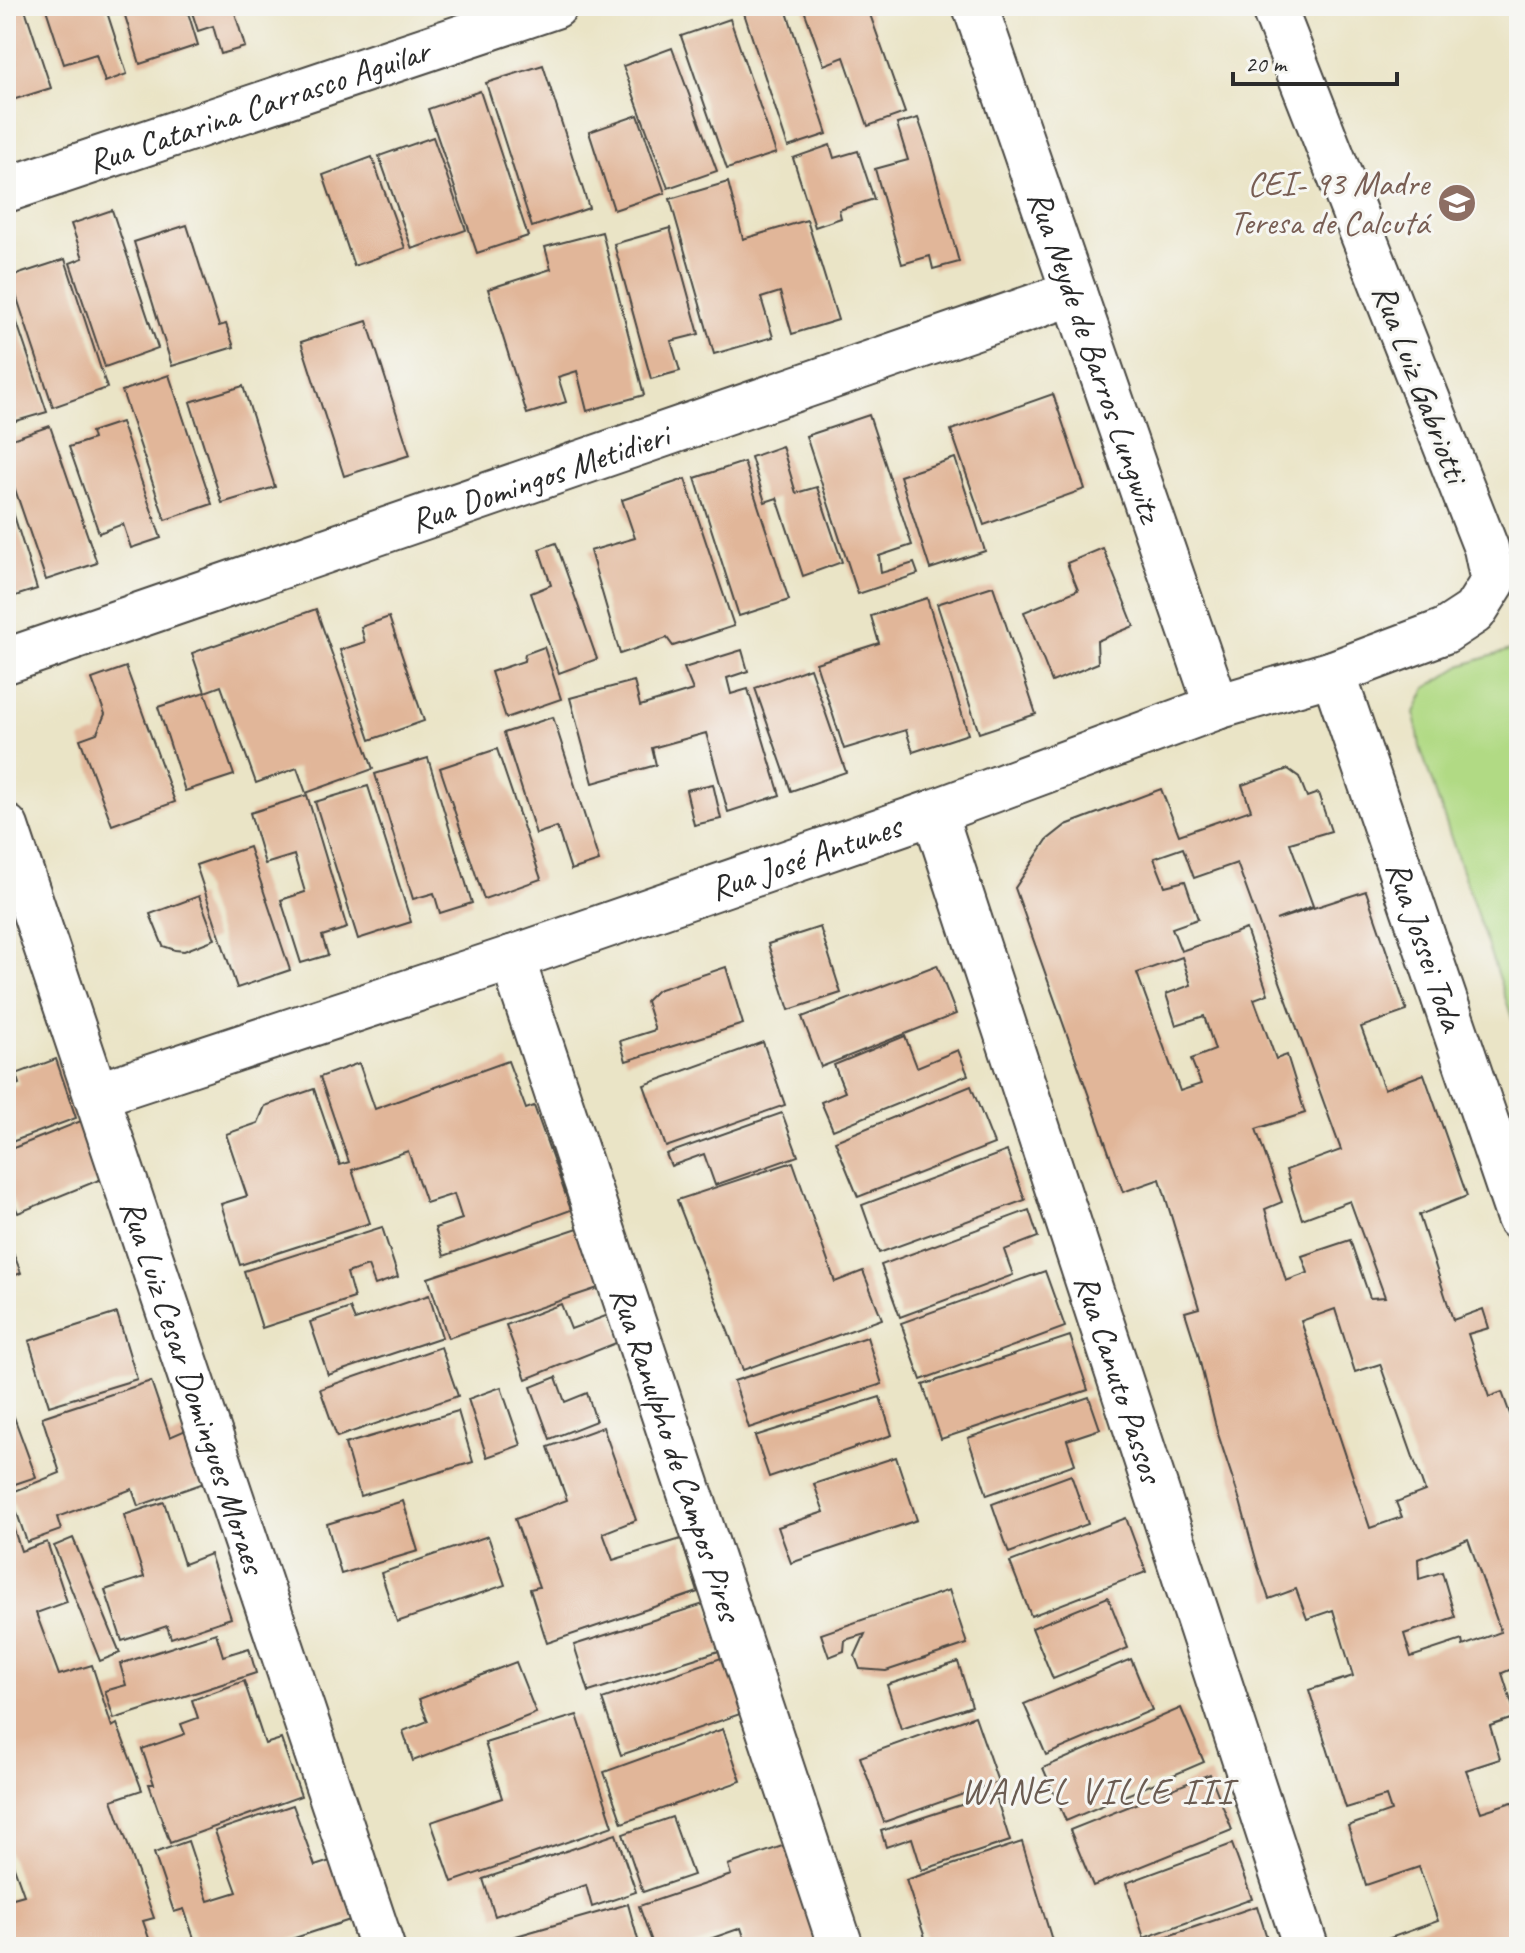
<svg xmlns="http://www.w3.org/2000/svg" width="1525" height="1953" font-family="Caveat,sans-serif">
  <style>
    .green { fill: #b1da84; stroke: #6e8258; stroke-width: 2 }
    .building { fill: #e1b699; fill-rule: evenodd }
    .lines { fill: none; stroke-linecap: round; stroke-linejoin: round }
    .minor-casing { stroke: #484742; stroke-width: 48 }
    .minor { stroke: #fff; stroke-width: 44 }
    .labels { text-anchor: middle; stroke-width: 6; stroke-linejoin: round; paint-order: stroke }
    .street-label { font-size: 34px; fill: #2b2b2b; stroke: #f6f6f2 }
    .education-label { font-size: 34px; fill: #785e54; stroke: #f6f6f2; text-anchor: end }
    .neighbourhood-label { font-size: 36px; letter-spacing: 2px; fill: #6b5c52; stroke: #f6f6f2 }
  </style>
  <rect width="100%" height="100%" fill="#f6f6f2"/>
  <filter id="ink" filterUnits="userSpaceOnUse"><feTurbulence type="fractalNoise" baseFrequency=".0125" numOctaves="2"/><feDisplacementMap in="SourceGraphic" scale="16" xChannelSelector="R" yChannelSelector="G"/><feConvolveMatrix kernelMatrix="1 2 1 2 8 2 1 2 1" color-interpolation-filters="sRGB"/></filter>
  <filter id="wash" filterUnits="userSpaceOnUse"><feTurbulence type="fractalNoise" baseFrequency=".006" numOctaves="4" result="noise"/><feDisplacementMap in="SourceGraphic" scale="32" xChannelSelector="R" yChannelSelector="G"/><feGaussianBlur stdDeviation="1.8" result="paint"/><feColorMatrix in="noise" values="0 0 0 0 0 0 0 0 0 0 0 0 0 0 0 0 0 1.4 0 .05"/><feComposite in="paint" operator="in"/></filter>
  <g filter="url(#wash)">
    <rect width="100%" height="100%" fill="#eae4c6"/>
    <polygon class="green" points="1519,647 1519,1038 1420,747 1415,713 1426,688 1463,665"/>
    <g id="blocks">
      <g class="building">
        <polygon points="17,6 24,6 51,88 6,102 6,10"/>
        <polygon points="45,6 105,6 127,74 105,82 96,54 64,64"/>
        <polygon points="122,6 186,6 198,45 140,64"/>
        <polygon points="190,6 233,6 245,47 221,54 213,26 198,31"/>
        <polygon points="745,6 785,6 827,134 788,147 742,7"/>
        <polygon points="867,6 905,113 868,126 844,57 824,65 803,7"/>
        <polygon points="730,19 776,153 727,169 681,36"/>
        <polygon points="672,48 717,171 668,188 623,66"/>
        <polygon points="543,65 589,208 532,227 486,83"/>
        <polygon points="480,91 528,236 477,253 428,109"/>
        <polygon points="638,115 665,193 614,210 589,132"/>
        <polygon points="918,118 927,144 959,262 933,269 930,256 902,264 875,169 908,160 897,124"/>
        <polygon points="433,137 466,230 412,249 379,156"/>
        <polygon points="830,145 834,158 858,151 874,199 839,210 841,218 815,227 793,158"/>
        <polygon points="372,157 405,248 354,266 323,175"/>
        <polygon points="728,182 743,239 807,220 838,320 792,334 780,292 761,298 773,337 714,354 670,199"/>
        <polygon points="112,210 158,348 105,367 70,263 83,258 71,224"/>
        <polygon points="187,225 219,326 226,324 234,347 172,366 134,242"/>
        <polygon points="670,228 699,334 671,341 680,371 651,379 614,244"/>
        <polygon points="602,232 644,395 587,411 577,371 558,377 566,402 527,414 488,289 551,269 545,247"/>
        <polygon points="65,259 107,388 53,407 10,277"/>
        <polygon points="9,299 47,412 6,424 6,300"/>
        <polygon points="367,321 410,455 344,476 301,342"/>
        <polygon points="169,375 212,504 165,520 122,391"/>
        <polygon points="243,386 275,487 222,503 190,402"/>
        <polygon points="1053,394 1085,489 984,525 951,430"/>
        <polygon points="869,415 912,545 879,556 881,573 914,563 918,574 858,594 806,436"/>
        <polygon points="121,422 161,538 131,548 123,524 99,533 69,447 93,439 91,432"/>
        <polygon points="50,426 97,563 46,580 6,463 6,441"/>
        <polygon points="782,446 796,493 817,487 842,562 803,576 777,498 765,502 751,457"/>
        <polygon points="955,458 985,551 930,569 900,476"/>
        <polygon points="744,462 789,600 739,616 695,478"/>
        <polygon points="685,479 734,626 673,646 667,638 620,654 590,551 635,538 622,500"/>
        <polygon points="7,493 37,589 6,599 6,494"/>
        <polygon points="556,543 597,659 559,673 531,593 551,585 539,549"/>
        <polygon points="1103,548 1134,626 1097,641 1098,663 1052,682 1024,612 1078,590 1067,563"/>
        <polygon points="993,586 1036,714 979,733 937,604"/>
        <polygon points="927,598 968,734 913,752 906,730 844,749 816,663 879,643 871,616"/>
        <polygon points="316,609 373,769 306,793 297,768 256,783 221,686 205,692 192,653"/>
        <polygon points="389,617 424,721 370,740 340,650 365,642 361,627"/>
        <polygon points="544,647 561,699 506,718 491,672 524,661 525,654"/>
        <polygon points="742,650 748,671 727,678 731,694 748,689 780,795 728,812 706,733 652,748 656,765 593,783 570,698 634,681 640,706 693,690 684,668"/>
        <polygon points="126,667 175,802 112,825 80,739 97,733 105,714 92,679"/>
        <polygon points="810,668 846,772 791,791 755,688"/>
        <polygon points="205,692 234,775 185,791 158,707"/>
        <polygon points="553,717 599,861 571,870 557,827 536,834 504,733"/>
        <polygon points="497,749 541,879 484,899 440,768"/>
        <polygon points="428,758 472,903 440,913 434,893 413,899 375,774"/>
        <path d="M1288,769L1299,777L1307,797L1318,793L1331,831L1290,843L1313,906L1276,920L1366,891L1407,1011L1361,1027L1384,1089L1424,1074L1467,1196L1419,1215L1453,1320L1483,1309L1489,1328L1468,1334L1489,1397L1502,1392L1519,1439V1456L1515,1458L1519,1468V1666L1502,1673L1516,1717L1490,1726L1500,1759L1466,1770L1481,1812L1512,1802L1519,1821V1947H1390L1387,1939L1438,1921L1419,1867L1366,1885L1348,1826L1391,1811L1386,1796L1346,1808L1309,1690L1353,1676L1333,1610L1307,1619L1296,1589L1269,1599L1258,1567L1240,1501L1217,1431L1198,1354L1185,1312L1199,1308L1160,1179L1123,1192L1015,888L1047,840L1066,825L1161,789L1179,835L1251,810L1242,785ZM1183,848L1194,878L1237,863L1341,1150L1286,1170L1302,1219L1350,1201L1385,1297L1370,1298L1350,1240L1302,1256L1308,1273L1286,1281L1265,1209L1282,1202L1256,1129L1305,1113L1287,1055L1276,1059L1254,999L1268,994L1246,929L1181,951L1172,928L1198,919L1185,881L1165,886L1154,858ZM1182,957L1191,985L1166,994L1176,1025L1204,1016L1215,1050L1191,1059L1201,1084L1180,1091L1137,973ZM1335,1309L1355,1372L1380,1364L1425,1491L1396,1502L1402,1517L1370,1528L1301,1321ZM1468,1539L1501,1632L1463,1646L1462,1640L1411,1657L1404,1634L1455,1617L1442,1572L1419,1579L1418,1559Z"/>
        <polygon points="713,784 721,819 694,825 686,790"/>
        <polygon points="368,786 411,922 358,939 315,802"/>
        <polygon points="307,795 347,928 322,936 328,955 301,963 281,900 305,892 294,855 265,864 250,813"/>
        <polygon points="249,847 290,970 237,988 196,865"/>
        <polygon points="199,896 215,939 184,951 175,950 163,946 150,914"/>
        <polygon points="820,927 841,993 789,1010 768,944"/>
        <polygon points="937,965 956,1014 821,1067 802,1017"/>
        <polygon points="726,967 743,1024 626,1061 620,1041 655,1030 646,1001 657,990"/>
        <polygon points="905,1036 917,1067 958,1050 968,1075 833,1130 821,1102 845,1092 834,1065"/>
        <polygon points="763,1042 785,1105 666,1147 644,1085"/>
        <polygon points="56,1059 76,1118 6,1144 6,1089 19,1084 16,1074"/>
        <polygon points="508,1061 526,1109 534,1106 571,1210 444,1256 435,1228 462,1219 454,1194 426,1203 408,1151 352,1170 370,1223 240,1265 221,1204 247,1196 226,1134 258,1123 265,1106 314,1089 340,1165 349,1162 320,1077 359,1063 375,1109"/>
        <polygon points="971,1086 994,1144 858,1197 835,1141"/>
        <polygon points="782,1113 798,1156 715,1185 704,1154 671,1166 666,1154"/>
        <polygon points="81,1121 104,1178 18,1213 6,1186 6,1151"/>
        <polygon points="1007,1151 1025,1200 879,1253 862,1205"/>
        <polygon points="793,1162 835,1282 863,1271 882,1319 743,1370 677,1200"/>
        <polygon points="1029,1210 1038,1237 1004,1250 1013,1275 900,1317 881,1265"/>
        <polygon points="584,1226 604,1286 448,1338 428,1278"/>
        <polygon points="382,1227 398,1277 375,1285 368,1266 347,1273 354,1298 262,1328 244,1271"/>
        <polygon points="6,1234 21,1273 6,1279"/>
        <polygon points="1045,1271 1065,1327 921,1380 901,1323"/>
        <polygon points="429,1295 442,1337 328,1375 310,1322 350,1308 355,1320"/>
        <polygon points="561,1304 571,1329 611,1314 621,1341 526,1379 506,1325"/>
        <polygon points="117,1313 137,1379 49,1406 29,1341"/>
        <polygon points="1070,1336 1088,1390 941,1439 923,1385"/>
        <polygon points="867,1337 882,1384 749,1428 734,1381"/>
        <polygon points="441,1347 458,1396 337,1437 320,1389"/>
        <polygon points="556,1377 565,1402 587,1393 596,1421 550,1439 531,1387"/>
        <polygon points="151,1381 170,1437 188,1429 207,1482 138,1506 132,1489 57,1517 61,1530 27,1542 10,1493 60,1473 42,1417"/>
        <polygon points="501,1387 521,1445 487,1457 468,1399"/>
        <polygon points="880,1397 892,1435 769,1477 755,1436"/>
        <polygon points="1089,1397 1100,1429 1067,1440 1075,1464 987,1495 968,1438"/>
        <polygon points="458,1411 473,1462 360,1496 345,1444"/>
        <polygon points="14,1417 36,1477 6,1487 6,1423"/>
        <polygon points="603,1427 636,1520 603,1533 613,1560 681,1539 698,1592 547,1643 530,1589 539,1587 515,1519 567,1500 548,1447"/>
        <polygon points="896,1457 917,1520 791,1563 778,1527 824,1512 814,1484"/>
        <polygon points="1071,1475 1088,1524 1009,1553 992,1504"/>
        <polygon points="403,1501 418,1551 341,1574 327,1524"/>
        <polygon points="164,1502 184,1564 210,1554 231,1618 171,1638 167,1626 122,1641 105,1590 144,1577 124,1515"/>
        <polygon points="6,1506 21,1551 47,1542 67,1602 36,1613 59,1675 92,1665 112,1727 117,1724 142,1790 112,1800 154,1918 143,1921 152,1947 6,1947 6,1900 24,1895 6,1845"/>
        <polygon points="1126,1518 1146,1572 1031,1616 1010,1562"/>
        <polygon points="488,1536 505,1585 397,1622 381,1573"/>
        <polygon points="73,1538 120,1653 100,1661 54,1546"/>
        <polygon points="949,1590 967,1644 886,1671 860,1669 855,1656 865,1634 845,1640 844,1651 829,1657 821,1634"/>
        <polygon points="1108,1597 1128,1648 1053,1679 1032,1628"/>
        <polygon points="707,1603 722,1650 589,1692 574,1645"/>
        <polygon points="216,1633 223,1656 249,1648 256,1673 114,1719 105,1691 126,1685 120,1664"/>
        <polygon points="727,1656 746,1712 621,1755 602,1699"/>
        <polygon points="1131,1659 1152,1710 1046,1755 1024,1704"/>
        <polygon points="516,1662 536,1713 413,1761 403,1731 428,1721 419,1699"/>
        <polygon points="958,1662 972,1706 901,1729 887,1685"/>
        <polygon points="244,1681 265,1744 281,1739 301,1796 170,1843 149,1784 154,1784 142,1749 185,1734 181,1724 198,1718 192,1700"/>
        <polygon points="1181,1708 1204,1762 1066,1821 1043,1768"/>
        <polygon points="577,1715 613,1826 452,1882 431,1822 502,1798 485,1743"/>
        <polygon points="975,1716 998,1782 884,1822 860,1757"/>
        <polygon points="723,1729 741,1781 622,1823 604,1772"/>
        <polygon points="1210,1774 1232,1830 1093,1886 1070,1830"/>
        <polygon points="995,1794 1010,1841 922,1870 912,1838 886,1847 881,1831"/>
        <polygon points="293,1805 315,1866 333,1860 353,1919 267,1947 197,1947 184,1909 174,1912 154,1853 188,1841 208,1901 237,1892 215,1831"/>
        <polygon points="672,1817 693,1875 643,1892 623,1834"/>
        <polygon points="616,1834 636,1892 592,1907 586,1885 495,1916 483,1879"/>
        <polygon points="1022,1842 1054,1947 928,1947 906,1880"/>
        <polygon points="788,1844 821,1940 800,1947 727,1947 745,1940 741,1928 687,1947 654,1947 639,1906 731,1875 728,1865"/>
        <polygon points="1232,1844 1252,1899 1144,1938 1126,1883"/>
        <polygon points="628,1904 640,1947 481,1947 481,1946"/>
        <polygon points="1257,1906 1268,1941 1250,1947 1148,1947 1147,1943"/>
      </g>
    </g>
  </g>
  <g filter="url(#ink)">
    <use href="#blocks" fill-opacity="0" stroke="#484742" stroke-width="2"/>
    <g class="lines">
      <defs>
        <g id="minor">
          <path id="s1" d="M975,6L1217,707"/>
          <path id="s2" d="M6,190L555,6"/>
          <path id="s3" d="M6,661L1074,293"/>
          <path id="s4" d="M1333,673L1519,1218"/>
          <path id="s5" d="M934,812L1306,1947"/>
          <path id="s6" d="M6,827L382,1947"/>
          <path id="s7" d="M512,958L841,1947"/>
          <path id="s8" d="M96,1095L512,958L934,812L1217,707L1333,673L1445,631L1474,612L1493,582L1486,548L1273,6"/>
        </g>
      </defs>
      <use href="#minor" class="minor-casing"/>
      <use href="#minor" class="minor"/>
    </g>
  </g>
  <defs>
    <symbol id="school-disc" viewBox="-11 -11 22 22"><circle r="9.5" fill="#8d6e63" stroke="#f6f6f2"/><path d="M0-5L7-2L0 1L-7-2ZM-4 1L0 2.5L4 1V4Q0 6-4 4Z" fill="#fff"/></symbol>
  </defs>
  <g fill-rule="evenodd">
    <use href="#school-disc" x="1435" y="181" width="44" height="44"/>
  </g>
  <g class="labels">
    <g class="street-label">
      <text dy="12" stroke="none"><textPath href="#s2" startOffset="266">Rua Catarina Carrasco Aguilar</textPath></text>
      <text dy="12" stroke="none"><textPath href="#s1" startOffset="370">Rua Neyde de Barros Lungwitz</textPath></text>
      <text transform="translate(1421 383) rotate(69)" y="12">Rua Luiz Gabriotti</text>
      <text dy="12" stroke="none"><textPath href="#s3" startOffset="564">Rua Domingos Metidieri</textPath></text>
      <text dy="12" stroke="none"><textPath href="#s8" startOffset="748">Rua José Antunes</textPath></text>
      <text dy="12" stroke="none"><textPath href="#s4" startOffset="288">Rua Jossei Toda</textPath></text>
      <text dy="12" stroke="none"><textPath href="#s5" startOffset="596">Rua Canuto Passos</textPath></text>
      <text dy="12" stroke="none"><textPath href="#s6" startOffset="590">Rua Luiz Cesar Domingues Moraes</textPath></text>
      <text dy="12" stroke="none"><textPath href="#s7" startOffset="522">Rua Ranulpho de Campos Pires</textPath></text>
    </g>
    <g class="education-label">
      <text x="1429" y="195">CEI- 93 Madre<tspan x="1429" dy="39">Teresa de Calcutá</tspan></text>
    </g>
    <g class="neighbourhood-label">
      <text x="1097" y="1803">WANEL VILLE III</text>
    </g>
  </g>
  <rect width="1525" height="1953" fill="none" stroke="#f6f6f2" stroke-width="32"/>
  <path d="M1233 72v12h164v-12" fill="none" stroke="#2b2b2b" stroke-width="4"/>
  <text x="1245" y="72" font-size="24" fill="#2b2b2b" stroke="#f6f6f2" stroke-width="6" paint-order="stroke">20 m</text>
</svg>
